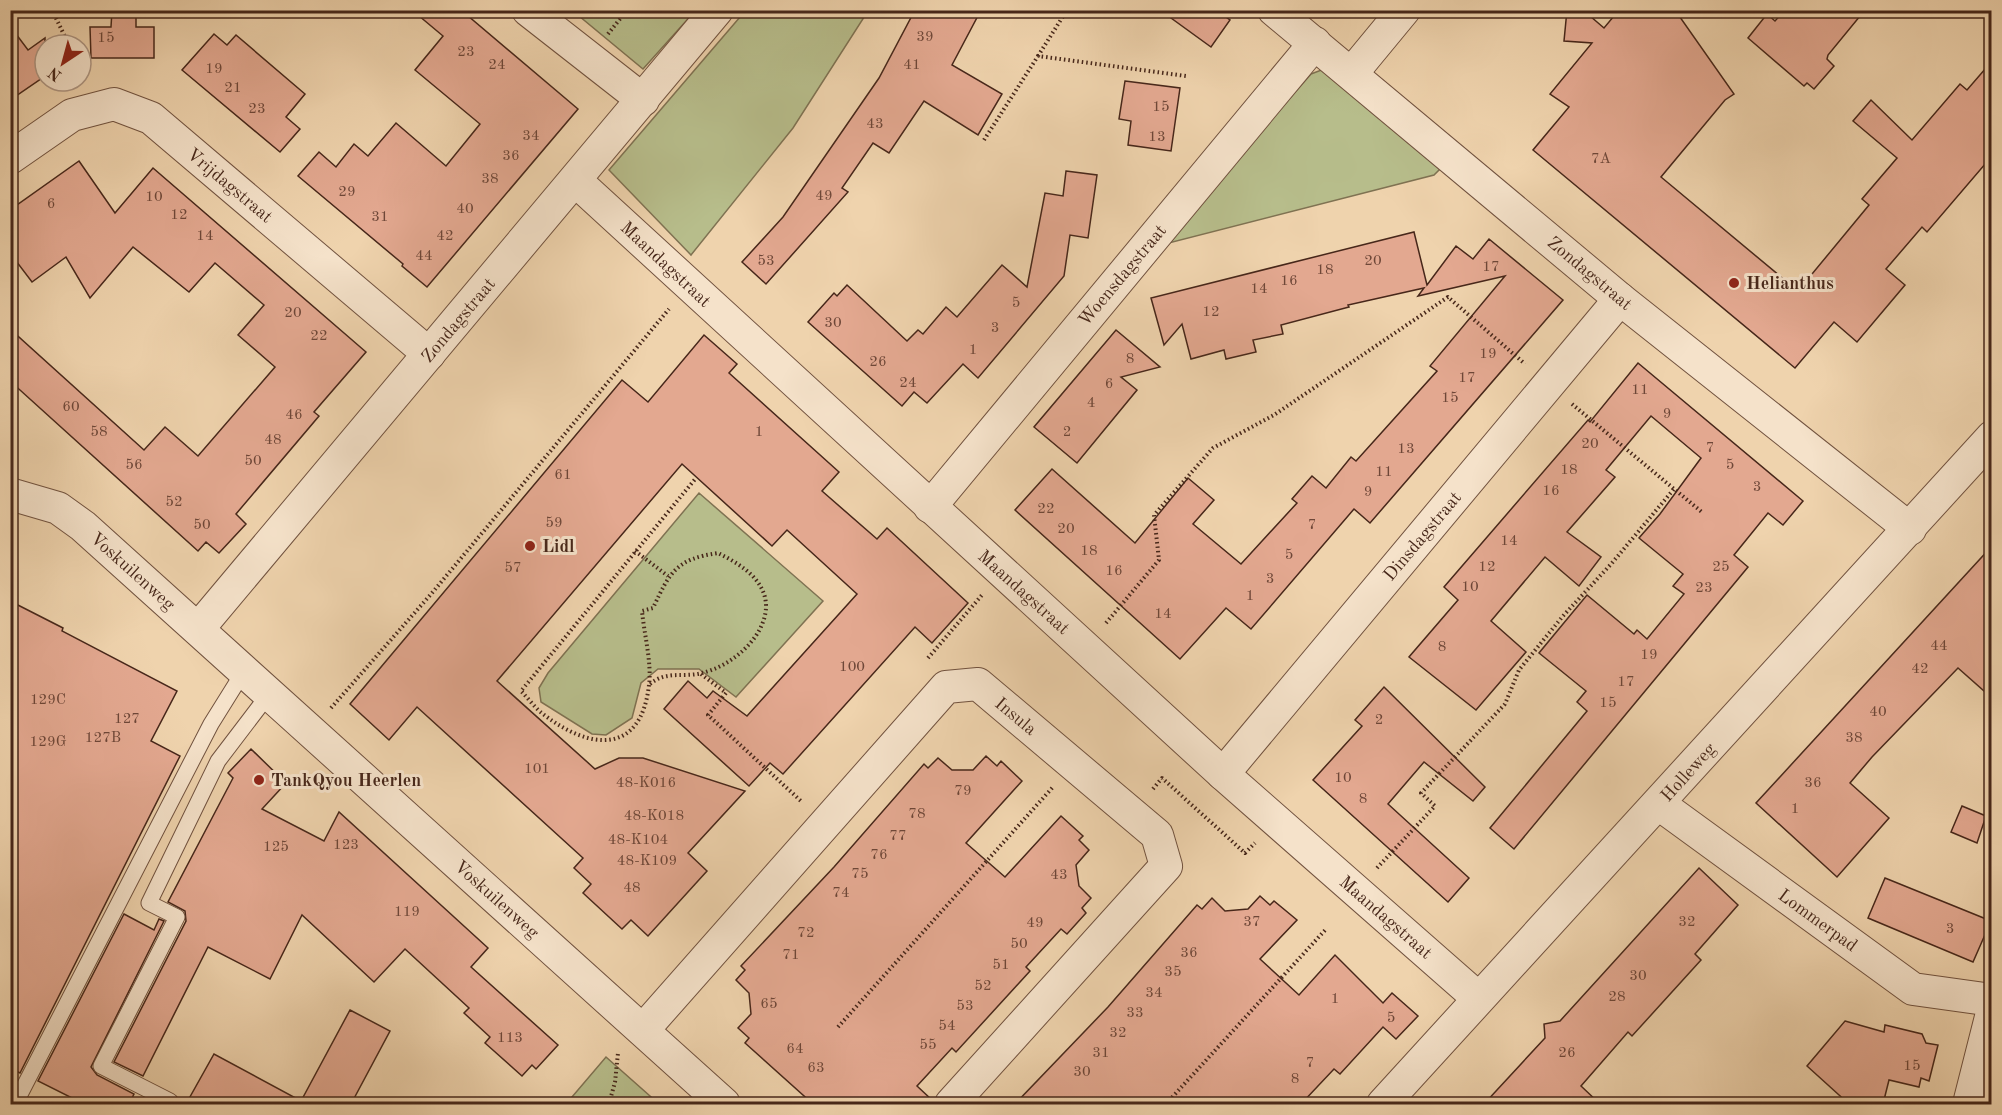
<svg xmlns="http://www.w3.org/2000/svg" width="2002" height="1115" font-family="'Old Standard TT',serif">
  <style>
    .green { fill: #b7bd8b; stroke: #7f7252; stroke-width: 1.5 }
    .building { fill: #e3a890; stroke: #47271a; stroke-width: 1.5 }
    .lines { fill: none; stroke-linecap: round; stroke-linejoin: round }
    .service-casing { stroke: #71523f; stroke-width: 17 }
    .minor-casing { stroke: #71523f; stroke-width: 34 }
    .path { stroke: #47271a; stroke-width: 4; stroke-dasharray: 1.5 3; stroke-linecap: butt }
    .service { stroke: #f5e2ca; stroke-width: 15 }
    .minor { stroke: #f5e2ca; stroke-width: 32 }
    .poi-dot { fill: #8f2418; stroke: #f5e2ca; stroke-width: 2 }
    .labels { text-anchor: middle; stroke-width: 6; stroke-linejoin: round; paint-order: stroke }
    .number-label { font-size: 15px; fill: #6e4738 }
    .street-label { font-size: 18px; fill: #47271a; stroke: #f5e2ca }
    .poi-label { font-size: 18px; font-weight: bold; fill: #47271a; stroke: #f5e2ca; text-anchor: start }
  </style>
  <rect width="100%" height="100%" fill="#efd3ad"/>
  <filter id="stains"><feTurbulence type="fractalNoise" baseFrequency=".00333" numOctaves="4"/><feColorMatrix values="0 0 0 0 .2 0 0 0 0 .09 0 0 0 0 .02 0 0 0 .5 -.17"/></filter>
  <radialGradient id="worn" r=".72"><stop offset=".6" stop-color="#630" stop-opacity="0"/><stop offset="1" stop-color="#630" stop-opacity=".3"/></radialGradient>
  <g class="green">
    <polygon points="746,10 868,11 793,128 691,255 609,170"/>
    <polygon points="573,11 695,11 643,69"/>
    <polygon points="1324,69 1444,165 1434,175 1161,245 1311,74"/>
    <polygon points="699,493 823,601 736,697 699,669 658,669 641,683 632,718 606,735 592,734 541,702 539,688 548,673"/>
    <polygon points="606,1057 659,1104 566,1104"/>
  </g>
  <g class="building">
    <polygon points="112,10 136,10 136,27 154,27 154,58 91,58 90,27 111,27"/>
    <polygon points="412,10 461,10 578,109 427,287 402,266 403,264 298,176 319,152 336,167 354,144 368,156 396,123 446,166 480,124 415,70 443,36"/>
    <polygon points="915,10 981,10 952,65 1002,94 978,135 924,101 889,153 873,143 842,188 848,192 766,284 742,262 783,217 879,78"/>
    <polygon points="1160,10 1216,10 1230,20 1211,47"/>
    <polygon points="1567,10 1583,10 1604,28 1619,10 1675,10 1734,94 1725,100 1661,177 1798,291 1869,205 1862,199 1897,158 1853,121 1871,100 1912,140 1960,84 1967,90 1992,61 1992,156 1927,232 1922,227 1886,269 1905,285 1857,342 1834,322 1795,368 1533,150 1569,107 1550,94 1592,43 1564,41"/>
    <polygon points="1785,10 1865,10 1828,55 1827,59 1834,66 1814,89 1807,83 1804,86 1748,38 1767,14 1775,21"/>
    <polygon points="10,26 28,50 45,38 45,76 10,100"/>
    <polygon points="214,34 227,45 236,35 305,94 286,117 300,129 280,152 182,70"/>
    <polygon points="1125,81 1180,88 1171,151 1128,145 1131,121 1119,119"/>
    <polygon points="79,161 115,213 153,168 366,352 314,412 319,416 236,514 246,524 219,553 206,542 198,551 10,381 10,329 144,450 165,427 198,456 275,367 238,335 264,305 215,263 189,292 133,247 90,298 66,257 32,282 10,253 10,210"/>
    <polygon points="1066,171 1097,175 1088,238 1070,235 1064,276 978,378 963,364 927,403 914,392 902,406 808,322 834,293 837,296 847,285 907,341 918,330 923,334 946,307 957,317 1002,265 1027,287 1045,193 1063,196"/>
    <polygon points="1414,232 1427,285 1456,246 1473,259 1489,239 1563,300 1370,523 1354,509 1251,629 1226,608 1180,659 1015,510 1052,469 1135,543 1188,478 1214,500 1193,524 1241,564 1297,503 1292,499 1312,476 1326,488 1351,457 1356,461 1437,371 1430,366 1505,276 1418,296 1424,288 1348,305 1349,307 1281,325 1283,334 1253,340 1256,352 1226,359 1224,350 1191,359 1182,324 1164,345 1151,298"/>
    <polygon points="1116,330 1160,367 1121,377 1137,390 1077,463 1034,427"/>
    <polygon points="704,335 737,364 729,373 839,472 822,491 877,539 887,528 968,603 932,643 915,627 783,774 770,763 749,786 664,709 688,681 707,698 713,691 747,716 857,594 787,530 772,546 682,464 497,681 595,769 619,758 643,758 745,791 688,853 707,871 648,936 631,920 622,929 583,893 591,884 574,868 583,858 417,707 389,740 350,704 622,380 648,402"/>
    <polygon points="1638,363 1803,501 1783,525 1768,513 1734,555 1748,567 1514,849 1490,828 1587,711 1577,702 1586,691 1539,653 1587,595 1634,634 1637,630 1647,639 1684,594 1673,586 1683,574 1639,538 1660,514 1701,458 1651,416 1606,470 1615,477 1567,532 1601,557 1579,586 1545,557 1491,621 1526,652 1476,710 1409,657 1458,600 1444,587 1588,420 1590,422"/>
    <polygon points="1992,546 1992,698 1958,668 1872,757 1850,783 1889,818 1837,877 1756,803"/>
    <polygon points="10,601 63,628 62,631 177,691 151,741 180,756 20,1073 10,1068"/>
    <polygon points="1384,687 1485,787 1473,801 1424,762 1388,804 1469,878 1448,902 1313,780 1362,726 1355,720"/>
    <polygon points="251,749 286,783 262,809 324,841 339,812 488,948 471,967 558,1045 536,1069 532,1065 522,1076 485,1043 490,1037 464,1013 469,1008 405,949 374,982 302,915 270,979 208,947 143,1076 114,1062 186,921 185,911 168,902 233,778 228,773"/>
    <polygon points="986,756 997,766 1001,761 1022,781 966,843 1005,877 1061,816 1083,836 1079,840 1089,850 1076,865 1079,886 1091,898 1082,908 1086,913 1067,934 1061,929 1026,967 1030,971 956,1052 952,1048 917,1086 933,1101 934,1104 813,1104 745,1043 749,1038 738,1028 751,1014 749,993 736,980 745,970 741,966 834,867 924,764 928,768 938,758 952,770 973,770"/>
    <polygon points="1962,806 1986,816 1977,843 1951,832"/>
    <polygon points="1699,868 1738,905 1695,954 1701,960 1632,1036 1628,1032 1581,1086 1600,1104 1484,1104 1545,1038 1544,1024 1560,1021"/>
    <polygon points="1885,878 1991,921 1973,962 1868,918"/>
    <polygon points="1260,896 1270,905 1274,901 1297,920 1260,959 1299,995 1335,955 1383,1003 1392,993 1418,1016 1396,1039 1383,1027 1340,1074 1334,1069 1301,1104 1015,1104 1108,1007 1197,905 1202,909 1212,898 1225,911 1248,909"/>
    <polygon points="124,914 154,930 159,919 164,921 91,1067 97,1075 134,1094 129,1104 84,1104 38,1081"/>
    <polygon points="350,1010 390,1031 351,1104 186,1104 214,1054 301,1101"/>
    <polygon points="1845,1021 1884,1032 1885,1025 1922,1034 1926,1043 1938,1045 1929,1081 1921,1078 1919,1087 1889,1080 1883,1104 1849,1104 1807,1066"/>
  </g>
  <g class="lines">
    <defs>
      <g id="service">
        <polyline points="170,1101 101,1066 177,917 149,903 218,761 269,694"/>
        <polyline points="15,1104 211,724 244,671"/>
      </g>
      <g id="minor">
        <polyline points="528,10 643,100"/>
        <polyline points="1274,10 1620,299 1910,529"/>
        <polyline points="1352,73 1404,10"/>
        <polyline points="10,158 72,115 114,104 151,118 429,354"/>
        <polyline points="576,181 1223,774 1478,998"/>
        <polyline points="10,494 58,508 83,526 724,1104"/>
        <polyline points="930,507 1315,43"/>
        <polyline points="198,629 717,10"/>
        <polyline points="1223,774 1620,299"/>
        <polyline points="1659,804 1913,989 1992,1000"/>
        <polyline points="643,1030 946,687 978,684 1157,835 1166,866 951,1104"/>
        <polyline points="1383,1104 1992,437"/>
        <polyline points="1969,1104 1992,1013"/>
      </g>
    </defs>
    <use href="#service" class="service-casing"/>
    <use href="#minor" class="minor-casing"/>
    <g class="path">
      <polyline points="52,10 69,45"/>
      <polyline points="608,34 627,10"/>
      <polyline points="1038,56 1067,10"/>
      <polyline points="984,140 1038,56 1186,76"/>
      <polyline points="1572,404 1703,513"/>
      <polyline points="635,551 668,576"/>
      <polyline points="1106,623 1159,560 1154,515 1213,448 1274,415 1448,297 1525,364"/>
      <polyline points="928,658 982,595"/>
      <polyline points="701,674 726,693 708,715 802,802"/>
      <path d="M650,684C667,670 683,678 702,673C731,666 764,639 766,608C767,580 740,564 718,553C676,559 670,572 653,608L642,611C644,633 652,664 649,685C641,756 589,750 543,714C535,708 528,698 521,691L696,478"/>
      <polyline points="331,708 432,593 669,309"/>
      <polyline points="1153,789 1162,778 1245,853 1255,843"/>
      <polyline points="1377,868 1435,806 1421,793 1505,704 1519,670 1563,616 1612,563 1674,489"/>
      <polyline points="838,1027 1053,787"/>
      <polyline points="609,1104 615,1082 618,1053"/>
      <polyline points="1166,1104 1327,928"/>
    </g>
    <use href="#service" class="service"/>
    <use href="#minor" class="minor"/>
  </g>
  <g class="poi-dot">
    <circle cx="1734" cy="283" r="6"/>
    <circle cx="530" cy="546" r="6"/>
    <circle cx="259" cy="780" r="6"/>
  </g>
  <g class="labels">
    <g class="number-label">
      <text x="925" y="41">39</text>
      <text x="106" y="42">15</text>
      <text x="466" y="56">23</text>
      <text x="497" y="69">24</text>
      <text x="912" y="69">41</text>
      <text x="214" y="73">19</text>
      <text x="233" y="92">21</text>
      <text x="1161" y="111">15</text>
      <text x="257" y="113">23</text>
      <text x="875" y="128">43</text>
      <text x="531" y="140">34</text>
      <text x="1157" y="141">13</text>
      <text x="511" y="160">36</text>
      <text x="1601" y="163">7A</text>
      <text x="490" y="183">38</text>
      <text x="347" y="196">29</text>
      <text x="824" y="200">49</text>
      <text x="154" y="201">10</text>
      <text x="51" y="208">6</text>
      <text x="465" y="213">40</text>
      <text x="179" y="219">12</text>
      <text x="380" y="221">31</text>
      <text x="205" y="240">14</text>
      <text x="445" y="240">42</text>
      <text x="424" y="260">44</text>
      <text x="766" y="265">53</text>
      <text x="1373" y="265">20</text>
      <text x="1491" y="271">17</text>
      <text x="1325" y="274">18</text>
      <text x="1289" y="285">16</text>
      <text x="1259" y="293">14</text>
      <text x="1016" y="307">5</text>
      <text x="1211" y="316">12</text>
      <text x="293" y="317">20</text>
      <text x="833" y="327">30</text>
      <text x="995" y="332">3</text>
      <text x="319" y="340">22</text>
      <text x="973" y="354">1</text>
      <text x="1488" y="358">19</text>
      <text x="1130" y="363">8</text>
      <text x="878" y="366">26</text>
      <text x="1467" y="382">17</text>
      <text x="908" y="387">24</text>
      <text x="1109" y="388">6</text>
      <text x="1640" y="394">11</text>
      <text x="1450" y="402">15</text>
      <text x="1091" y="407">4</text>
      <text x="71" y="411">60</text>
      <text x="1667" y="418">9</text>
      <text x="294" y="419">46</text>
      <text x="99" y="436">58</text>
      <text x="759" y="436">1</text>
      <text x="1067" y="436">2</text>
      <text x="273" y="444">48</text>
      <text x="1590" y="448">20</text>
      <text x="1710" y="452">7</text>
      <text x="1406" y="453">13</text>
      <text x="253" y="465">50</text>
      <text x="134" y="469">56</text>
      <text x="1730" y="469">5</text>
      <text x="1569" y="474">18</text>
      <text x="1384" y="476">11</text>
      <text x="563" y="479">61</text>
      <text x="1757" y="491">3</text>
      <text x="1551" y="495">16</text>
      <text x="1368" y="496">9</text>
      <text x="174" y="506">52</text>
      <text x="1046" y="513">22</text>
      <text x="554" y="527">59</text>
      <text x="202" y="529">50</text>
      <text x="1312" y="529">7</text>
      <text x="1066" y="533">20</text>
      <text x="1509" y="545">14</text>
      <text x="1089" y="555">18</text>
      <text x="1289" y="559">5</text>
      <text x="1487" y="571">12</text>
      <text x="1721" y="571">25</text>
      <text x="513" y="572">57</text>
      <text x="1114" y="575">16</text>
      <text x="1270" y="583">3</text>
      <text x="1470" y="591">10</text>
      <text x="1704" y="592">23</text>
      <text x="1250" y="600">1</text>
      <text x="1163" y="618">14</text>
      <text x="1939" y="650">44</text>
      <text x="1442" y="651">8</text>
      <text x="1649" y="659">19</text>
      <text x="852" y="671">100</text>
      <text x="1920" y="673">42</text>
      <text x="1626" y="686">17</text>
      <text x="48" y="704">129C</text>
      <text x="1608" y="707">15</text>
      <text x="1878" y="716">40</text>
      <text x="127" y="723">127</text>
      <text x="1379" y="724">2</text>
      <text x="103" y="742">127B</text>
      <text x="1854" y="742">38</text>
      <text x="48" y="746">129G</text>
      <text x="537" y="773">101</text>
      <text x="1343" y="782">10</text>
      <text x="646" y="787">48-K016</text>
      <text x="1813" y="787">36</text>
      <text x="963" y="795">79</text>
      <text x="1363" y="803">8</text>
      <text x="1795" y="813">1</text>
      <text x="917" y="818">78</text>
      <text x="654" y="820">48-K018</text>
      <text x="898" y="840">77</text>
      <text x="638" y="844">48-K104</text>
      <text x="346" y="849">123</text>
      <text x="276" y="851">125</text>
      <text x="879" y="859">76</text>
      <text x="647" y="865">48-K109</text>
      <text x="860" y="878">75</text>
      <text x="1059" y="879">43</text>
      <text x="632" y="892">48</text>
      <text x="841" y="897">74</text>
      <text x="407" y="916">119</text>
      <text x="1252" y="926">37</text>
      <text x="1687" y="926">32</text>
      <text x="1035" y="927">49</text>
      <text x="1950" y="933">3</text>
      <text x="806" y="937">72</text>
      <text x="1019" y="948">50</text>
      <text x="1189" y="957">36</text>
      <text x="791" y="959">71</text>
      <text x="1001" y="969">51</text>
      <text x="1173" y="976">35</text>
      <text x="1638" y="980">30</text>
      <text x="983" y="990">52</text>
      <text x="1154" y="997">34</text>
      <text x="1617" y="1001">28</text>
      <text x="1335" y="1003">1</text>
      <text x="769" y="1008">65</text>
      <text x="965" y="1010">53</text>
      <text x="1135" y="1017">33</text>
      <text x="1391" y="1022">5</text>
      <text x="947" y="1030">54</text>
      <text x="1118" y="1037">32</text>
      <text x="510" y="1042">113</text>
      <text x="928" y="1049">55</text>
      <text x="795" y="1053">64</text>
      <text x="1101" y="1057">31</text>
      <text x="1567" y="1057">26</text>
      <text x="1310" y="1067">7</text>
      <text x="1912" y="1070">15</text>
      <text x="816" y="1072">63</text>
      <text x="1082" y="1076">30</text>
      <text x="1295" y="1083">8</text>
    </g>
    <g class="street-label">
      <text transform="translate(230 185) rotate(40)" y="6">Vrijdagstraat</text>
      <text transform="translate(666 264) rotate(43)" y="6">Maandagstraat</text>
      <text transform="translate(1590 273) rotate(40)" y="6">Zondagstraat</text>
      <text transform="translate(1122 275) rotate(-50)" y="6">Woensdagstraat</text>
      <text transform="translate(458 320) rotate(-50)" y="6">Zondagstraat</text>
      <text transform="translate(1422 536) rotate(-50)" y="6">Dinsdagstraat</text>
      <text transform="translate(133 571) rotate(42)" y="6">Voskuilenweg</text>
      <text transform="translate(1024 592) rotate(42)" y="6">Maandagstraat</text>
      <text transform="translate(1016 716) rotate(40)" y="6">Insula</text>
      <text transform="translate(1688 772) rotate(-48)" y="6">Holleweg</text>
      <text transform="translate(497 899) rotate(42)" y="6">Voskuilenweg</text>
      <text transform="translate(1386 917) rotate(41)" y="6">Maandagstraat</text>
      <text transform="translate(1818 920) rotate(36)" y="6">Lommerpad</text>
    </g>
    <g class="poi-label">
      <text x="1746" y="289">Helianthus</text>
      <text x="542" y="552">Lidl</text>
      <text x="271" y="786">TankQyou Heerlen</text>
    </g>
  </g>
  <rect width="2002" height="1115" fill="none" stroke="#efd3ad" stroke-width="36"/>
  <rect x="12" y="12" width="1978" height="1091" fill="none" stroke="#47271a" stroke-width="3"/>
  <rect x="18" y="18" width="1966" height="1079" fill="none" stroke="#47271a" stroke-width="1.5"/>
  <g transform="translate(63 63) rotate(216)"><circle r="28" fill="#f5e2ca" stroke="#af9784" stroke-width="1.5"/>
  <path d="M0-4.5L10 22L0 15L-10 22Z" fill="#8f2418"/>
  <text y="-9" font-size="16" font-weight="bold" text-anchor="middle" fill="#47271a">N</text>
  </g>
  <rect width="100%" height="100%" filter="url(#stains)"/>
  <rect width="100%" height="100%" fill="url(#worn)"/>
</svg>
